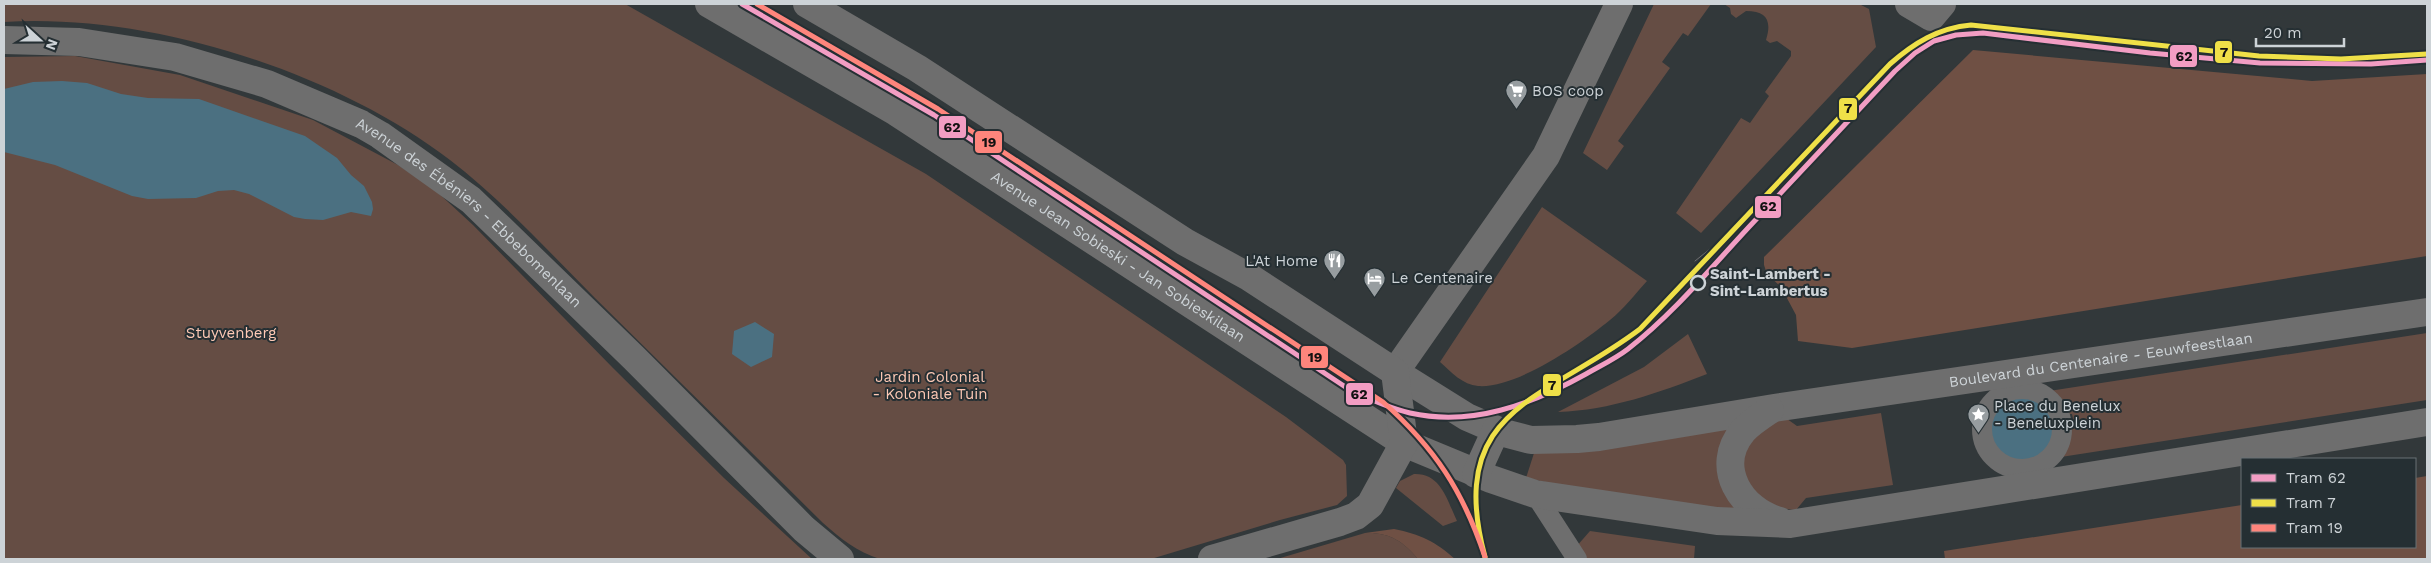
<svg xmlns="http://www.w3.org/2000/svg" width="2431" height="563" font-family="'Work Sans',sans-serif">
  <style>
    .green { fill: #654d44 }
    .forest { fill: #6f5044 }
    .water { fill: #4b7081 }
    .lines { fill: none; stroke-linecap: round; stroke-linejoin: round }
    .pedestrian { stroke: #6e6e6e; stroke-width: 20 }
    .minor { stroke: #6e6e6e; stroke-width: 28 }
    .tertiary { stroke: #6e6e6e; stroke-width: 28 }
    .tram { stroke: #6e6f71; stroke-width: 1 }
    .tram-1-casing { stroke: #252f33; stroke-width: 9 }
    .tram-2-casing { stroke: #252f33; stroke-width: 9 }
    .tram-3-casing { stroke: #252f33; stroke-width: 9 }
    .tram-1 { stroke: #f29dc3; stroke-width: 5 }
    .tram-2 { stroke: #efe048; stroke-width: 5 }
    .tram-3 { stroke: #fe857c; stroke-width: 5 }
    .stop-dot { fill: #252f33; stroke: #cdd3d7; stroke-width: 2.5 }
    .labels { text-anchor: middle; stroke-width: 4; stroke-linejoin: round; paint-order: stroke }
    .poi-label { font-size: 15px; fill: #cdd3d7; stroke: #252f33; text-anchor: start }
    .street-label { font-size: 15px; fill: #cdd3d7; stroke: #252f33 }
    .stop-label { font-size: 15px; font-weight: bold; fill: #cdd3d7; stroke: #252f33; text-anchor: start }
    .park-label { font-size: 15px; fill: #fec9b5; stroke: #252f33 }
    .line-badge { stroke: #252f33; stroke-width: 2 }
    .pale-badge-label { font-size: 14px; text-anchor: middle; font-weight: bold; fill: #111 }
  </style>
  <rect width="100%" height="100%" fill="#32383a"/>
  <g class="green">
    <path d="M4,4H625L926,174L1286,417L1343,460L1346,465L1347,496L1337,505L1280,520L1151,559H880C857,552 840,538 823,523C747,448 671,373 595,298C548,251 502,200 450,160C333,71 151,13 4,22Z"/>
    <polygon points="1654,4 1711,4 1688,36 1683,33 1662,62 1670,68 1618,141 1624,146 1607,170 1583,153"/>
    <path d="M1724,4H1859L1869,9L1876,47L1701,233L1676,213L1741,118L1750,123L1769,96L1765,92L1791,56V51L1777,41L1770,43L1766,40C1772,21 1767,11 1746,11L1736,18L1731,14L1730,8Z"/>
    <polygon points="75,56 180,75 313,120 398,165 435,190 473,225 613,368 724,478 812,559 4,559 4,57"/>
    <path d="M1542,207L1647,281C1635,294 1624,309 1610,320C1582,343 1516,389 1478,386C1463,385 1451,372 1440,362Z"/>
    <polygon points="2427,333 2427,400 2061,457 2071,429 2075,428 2072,414 2069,414 2049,391"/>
    <path d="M1688,334L1707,374C1658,393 1611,410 1558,412L1644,367Z"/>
    <path d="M1881,413L1893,485L1806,498L1796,510C1786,509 1771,508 1762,501C1748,489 1737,462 1747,445C1755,431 1768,422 1783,416L1797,426Z"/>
    <polygon points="1729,427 1735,507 1733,510 1564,486 1526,478 1535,450"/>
    <path d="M1414,474C1441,473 1447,500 1457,521L1443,526L1396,488L1400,481Z"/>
    <polygon points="1590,531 1695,546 1694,559 1585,559 1576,547"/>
    <path d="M1365,533C1389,532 1403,541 1418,559H1277Z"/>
  </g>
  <g class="forest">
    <polygon points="1973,50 2312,81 2427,74 2427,256 1852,348 1798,341 1796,315 1781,287 1767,274 1764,265 1764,257"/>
    <polygon points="2427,476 2427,559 1945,559 1944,551 2242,505 2242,547 2415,547 2415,478"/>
    <path d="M1394,529C1420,534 1436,542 1455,559H1418C1403,541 1389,532 1365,533Z"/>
  </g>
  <g class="water">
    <polygon points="62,81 87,83 121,94 148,98 199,99 305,136 337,158 351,175 364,186 372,202 373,209 371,216 351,212 323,220 305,219 294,217 249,194 234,190 218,191 196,198 148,199 132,196 55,165 4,152 4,89 33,82"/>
    <polygon points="755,322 774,334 772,357 751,367 732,354 734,331"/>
    <circle cx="2022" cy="429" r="33"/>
  </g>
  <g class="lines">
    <g class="pedestrian">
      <circle cx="2022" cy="429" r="40"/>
      <polyline points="1535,494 1577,559"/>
    </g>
    <g class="minor">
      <path id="s1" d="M1619,4L1546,156L1395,372L1467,417L1504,433L1531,440L1577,439L1599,437L1774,408L2427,312"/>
      <polyline points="1909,4 1931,17 1942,4"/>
      <path d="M1770,410C1761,416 1750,423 1743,431C1713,467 1741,511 1780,521"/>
      <polyline points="1404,443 1491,479 1535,494 1717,521 1790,524 2427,422"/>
      <polyline points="1476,474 1496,430"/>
    </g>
    <g class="tertiary">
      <path id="s2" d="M709,4L896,112L1404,443"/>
      <polyline points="807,4 917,68 1185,242 1249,277 1395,372 1404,443 1370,505 1356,516 1340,522 1212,559"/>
      <path id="s3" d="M4,40L79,42L175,57L267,84L361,124L380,135L471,200L634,358L804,529L840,559"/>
    </g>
    <polyline class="tram" points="1695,261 1786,188"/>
    <defs>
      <path id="tram-1" d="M742,4L934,115L1350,390C1369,399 1389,408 1410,413C1473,427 1532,404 1586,374C1600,366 1615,359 1628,349C1673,314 1709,270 1748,228C1797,176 1846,123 1895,71L1915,53L1934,41L1956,35L1983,33L2150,53L2260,63L2371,64L2427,60"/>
      <path id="tram-2" d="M1485,557C1445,407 1545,401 1640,329L1890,64C1914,43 1938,28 1971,25L2259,56L2341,59L2427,54"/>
      <path id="tram-3" d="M757,4L938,109L1383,402C1435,448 1463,491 1485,557"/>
    </defs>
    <use href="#tram-1" class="tram-1-casing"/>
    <use href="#tram-2" class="tram-2-casing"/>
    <use href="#tram-3" class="tram-3-casing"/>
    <use href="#tram-1" class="tram-1"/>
    <use href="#tram-2" class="tram-2"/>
    <use href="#tram-3" class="tram-3"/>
  </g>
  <defs>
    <symbol id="supermarket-pin" viewBox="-11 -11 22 30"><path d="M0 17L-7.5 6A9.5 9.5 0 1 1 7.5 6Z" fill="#979da0" stroke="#252f33"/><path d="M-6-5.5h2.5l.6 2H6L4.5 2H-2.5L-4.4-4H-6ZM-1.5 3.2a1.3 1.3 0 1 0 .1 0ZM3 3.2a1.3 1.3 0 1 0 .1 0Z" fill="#fff"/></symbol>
    <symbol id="restaurant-pin" viewBox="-11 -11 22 30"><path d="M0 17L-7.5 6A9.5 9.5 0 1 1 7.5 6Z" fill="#979da0" stroke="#252f33"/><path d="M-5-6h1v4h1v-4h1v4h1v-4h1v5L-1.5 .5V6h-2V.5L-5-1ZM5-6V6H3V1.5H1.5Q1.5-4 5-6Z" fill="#fff"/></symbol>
    <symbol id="hotel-pin" viewBox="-11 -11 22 30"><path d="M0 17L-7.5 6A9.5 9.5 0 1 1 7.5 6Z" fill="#979da0" stroke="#252f33"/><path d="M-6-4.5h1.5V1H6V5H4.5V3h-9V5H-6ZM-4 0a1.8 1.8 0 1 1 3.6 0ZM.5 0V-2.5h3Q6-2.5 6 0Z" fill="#fff"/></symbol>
    <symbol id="sight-pin" viewBox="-11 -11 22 30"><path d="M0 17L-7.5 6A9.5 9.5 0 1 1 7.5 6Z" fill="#979da0" stroke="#252f33"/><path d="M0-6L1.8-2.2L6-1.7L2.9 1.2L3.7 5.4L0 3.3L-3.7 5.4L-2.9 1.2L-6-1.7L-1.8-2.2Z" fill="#fff"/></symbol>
  </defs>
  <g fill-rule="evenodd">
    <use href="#supermarket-pin" x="1504" y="78" width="25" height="34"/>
    <use href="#restaurant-pin" x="1322" y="248" width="25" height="34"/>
    <use href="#hotel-pin" x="1362" y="266" width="25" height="34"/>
    <use href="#sight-pin" x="1966" y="402" width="25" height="34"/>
  </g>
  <circle class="stop-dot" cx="1698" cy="283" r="7"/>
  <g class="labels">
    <g class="poi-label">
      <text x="1532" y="96">BOS coop</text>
      <text x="1318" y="266" text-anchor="end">L'At Home</text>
      <text x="1391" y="283">Le Centenaire</text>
      <text x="1994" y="411">Place du Benelux<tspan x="1994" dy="17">- Beneluxplein</tspan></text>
    </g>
    <g class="street-label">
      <text dy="5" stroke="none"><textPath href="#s3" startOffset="510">Avenue des Ébéniers - Ebbebomenlaan</textPath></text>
      <text dy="5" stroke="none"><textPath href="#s2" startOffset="481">Avenue Jean Sobieski - Jan Sobieskilaan</textPath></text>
      <text dy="5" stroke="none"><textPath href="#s1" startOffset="1161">Boulevard du Centenaire - Eeuwfeestlaan</textPath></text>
    </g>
    <g class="stop-label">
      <text x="1710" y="279">Saint-Lambert -<tspan x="1710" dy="17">Sint-Lambertus</tspan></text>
    </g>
    <g class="park-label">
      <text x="231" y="338">Stuyvenberg</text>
      <text x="930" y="382">Jardin Colonial<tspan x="930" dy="17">- Koloniale Tuin</tspan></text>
    </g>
  </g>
  <g class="line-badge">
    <rect x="2214" y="40" width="19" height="24" rx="5" fill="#efe048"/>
    <rect x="2169" y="44" width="29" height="24" rx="5" fill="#f29dc3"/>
    <rect x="1838" y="97" width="20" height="24" rx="5" fill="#efe048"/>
    <rect x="938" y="115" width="29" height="24" rx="5" fill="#f29dc3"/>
    <rect x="974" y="130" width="29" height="24" rx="5" fill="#fe857c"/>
    <rect x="1754" y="195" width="28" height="24" rx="5" fill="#f29dc3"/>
    <rect x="1300" y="345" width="29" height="24" rx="5" fill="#fe857c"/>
    <rect x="1542" y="373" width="20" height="24" rx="5" fill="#efe048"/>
    <rect x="1345" y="382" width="29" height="24" rx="5" fill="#f29dc3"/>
  </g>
  <g class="pale-badge-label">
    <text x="2224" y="57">7</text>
    <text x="2184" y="61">62</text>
    <text x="1848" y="113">7</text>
    <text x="952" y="132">62</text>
    <text x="989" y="147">19</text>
    <text x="1768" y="211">62</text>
    <text x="1315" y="362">19</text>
    <text x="1552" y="390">7</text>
    <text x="1359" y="399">62</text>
  </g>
  <rect width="2431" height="563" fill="none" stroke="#cdd3d7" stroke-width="10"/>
  <rect x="2241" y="458" width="175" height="90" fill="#252f33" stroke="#687175"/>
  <rect x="2251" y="474" width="25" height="8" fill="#f29dc3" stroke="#687175"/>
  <text x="2286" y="483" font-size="15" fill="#cdd3d7">Tram 62</text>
  <rect x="2251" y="499" width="25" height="8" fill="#efe048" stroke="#687175"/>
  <text x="2286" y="508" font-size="15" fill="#cdd3d7">Tram 7</text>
  <rect x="2251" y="524" width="25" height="8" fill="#fe857c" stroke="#687175"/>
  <text x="2286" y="533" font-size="15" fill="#cdd3d7">Tram 19</text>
  <g transform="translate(40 40) rotate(111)" stroke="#252f33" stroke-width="4" paint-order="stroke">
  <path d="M0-4L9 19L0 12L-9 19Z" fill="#cdd3d7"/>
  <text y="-8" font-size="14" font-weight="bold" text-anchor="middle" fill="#cdd3d7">N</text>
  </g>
  <path d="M2256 38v8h88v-8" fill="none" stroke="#cdd3d7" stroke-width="2.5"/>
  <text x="2264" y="38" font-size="15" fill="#cdd3d7" stroke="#252f33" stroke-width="4" paint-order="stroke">20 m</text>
</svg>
